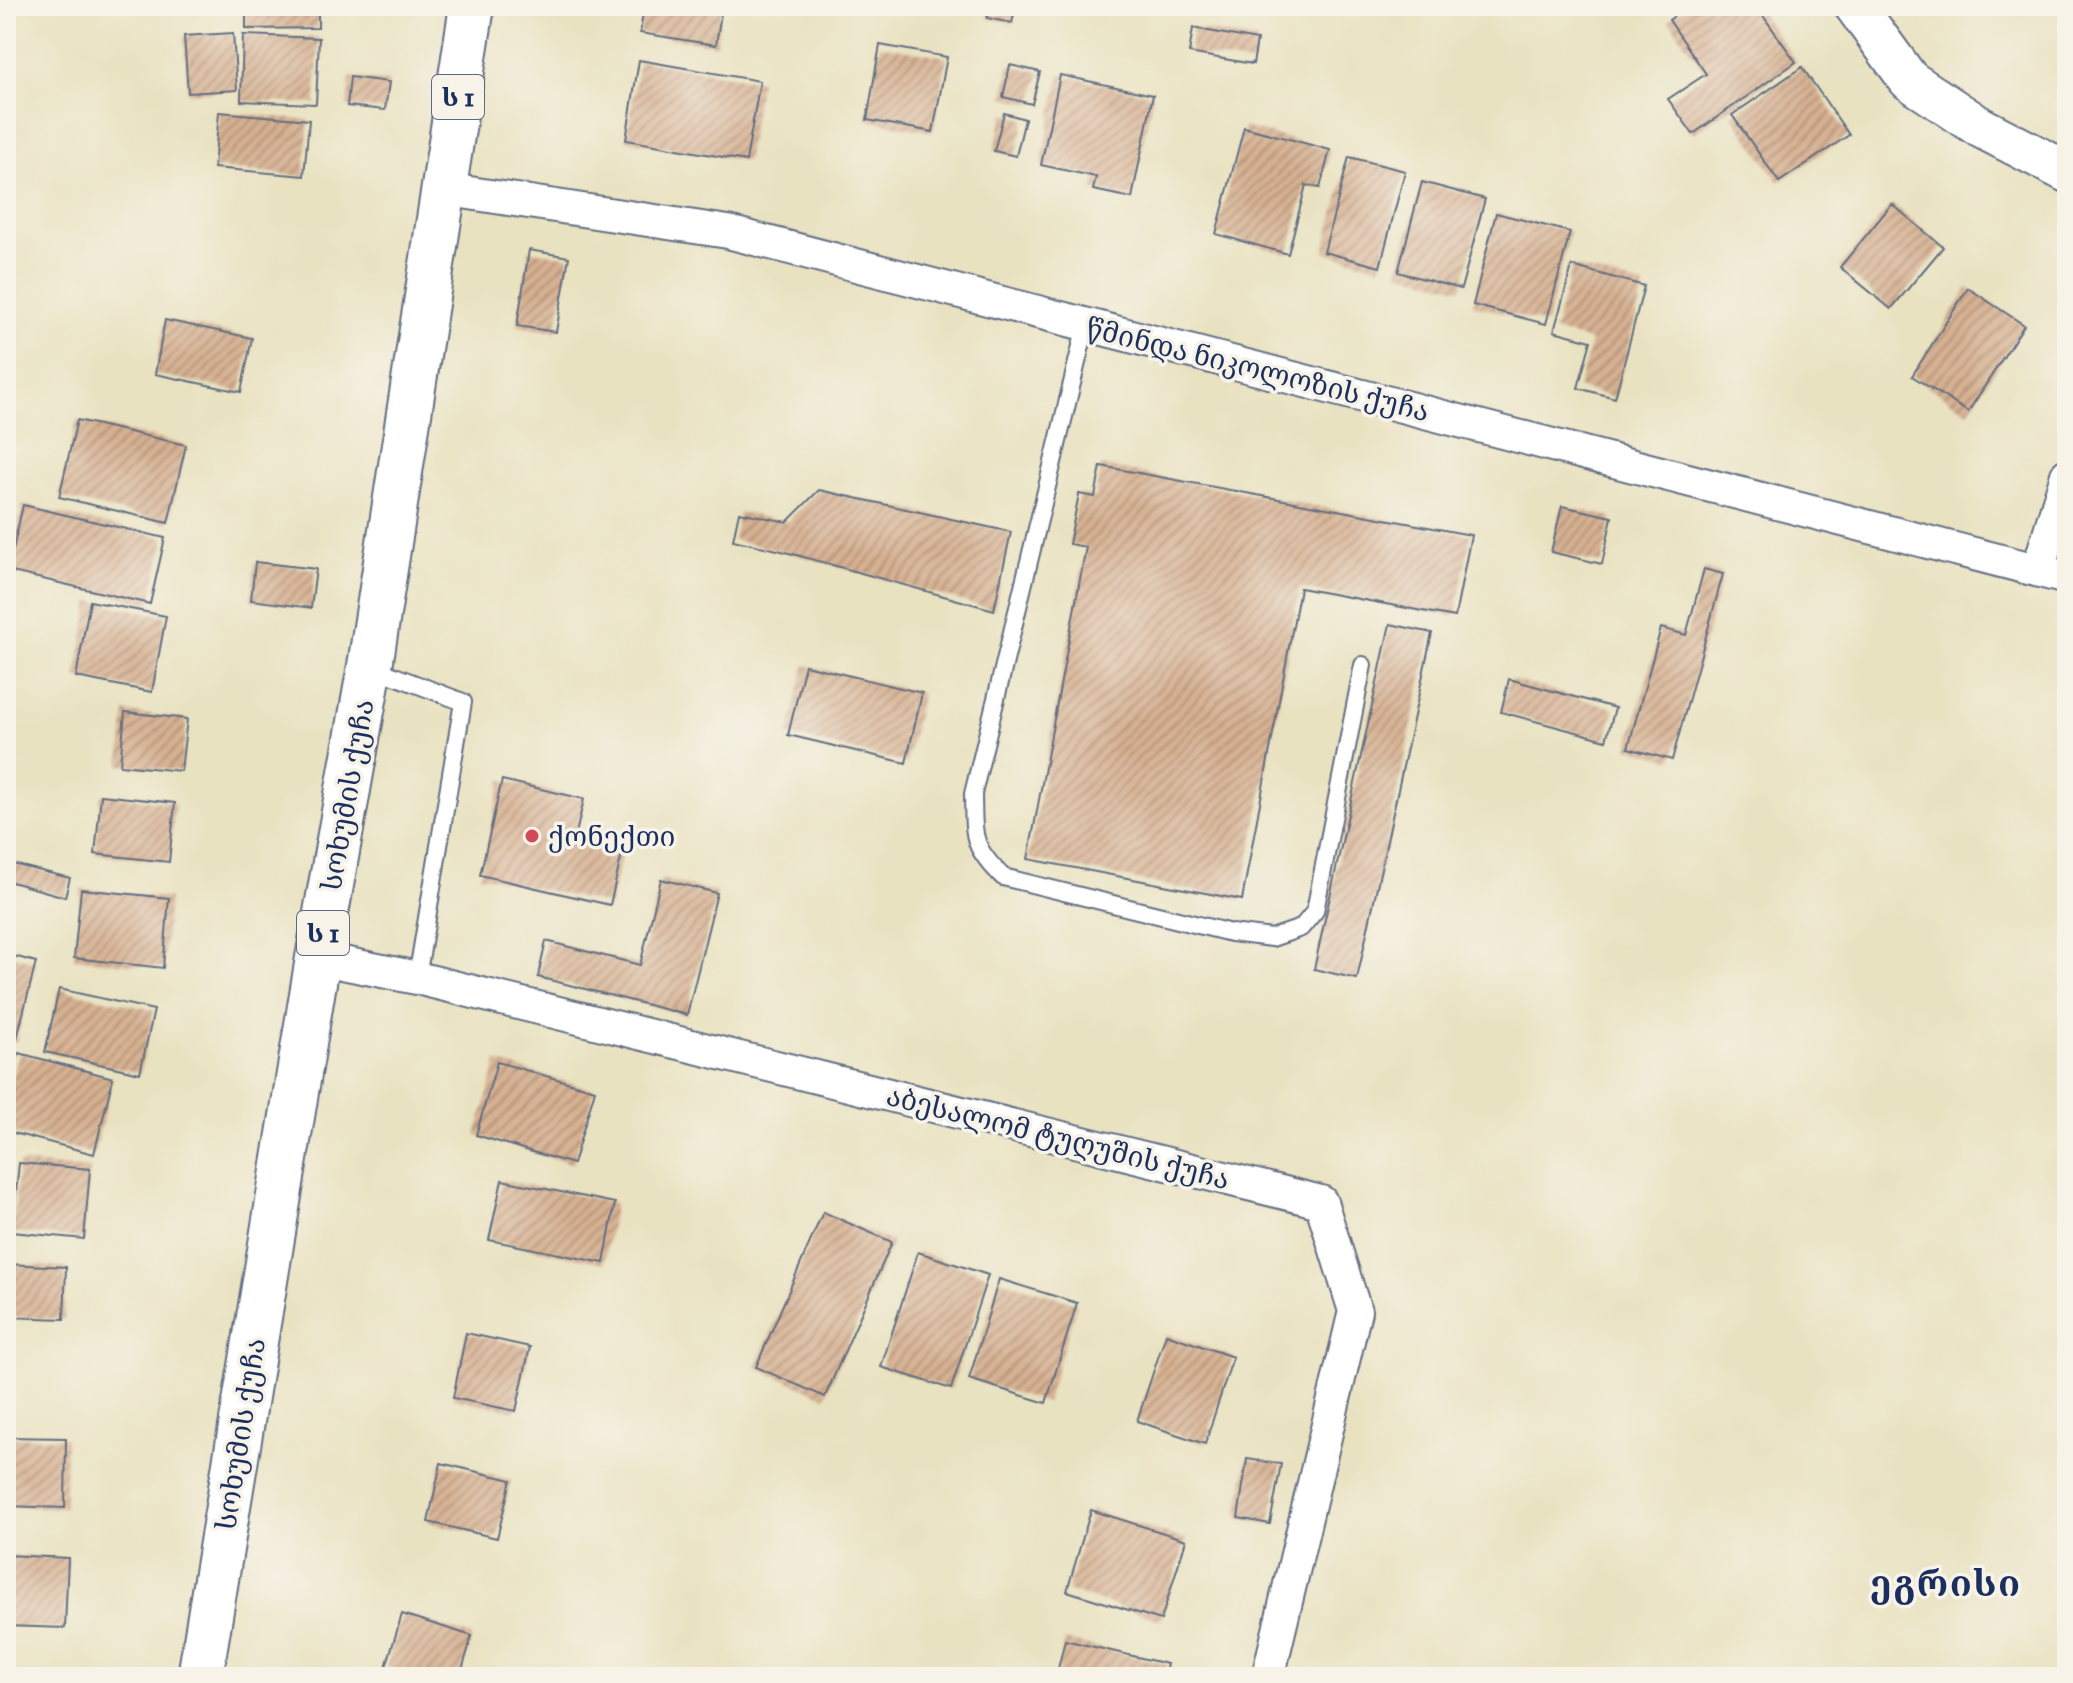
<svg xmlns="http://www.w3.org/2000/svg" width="2073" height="1683" font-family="'IM FELL Great Primer','Noto Serif Georgian',serif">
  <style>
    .building { fill: url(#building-hatch) }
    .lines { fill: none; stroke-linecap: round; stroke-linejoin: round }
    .service-casing { stroke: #636e81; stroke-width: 20 }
    .minor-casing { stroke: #636e81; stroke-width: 36 }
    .tertiary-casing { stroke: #636e81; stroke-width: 44 }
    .trunk-casing { stroke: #636e81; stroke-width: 48 }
    .service { stroke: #fff; stroke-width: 16 }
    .minor { stroke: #fff; stroke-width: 32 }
    .tertiary { stroke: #fff; stroke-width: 40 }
    .trunk { stroke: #fff; stroke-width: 44 }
    .poi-dot { fill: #d1495b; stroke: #f7f3e8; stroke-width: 3 }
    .labels { text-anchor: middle; stroke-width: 7; stroke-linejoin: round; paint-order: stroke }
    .shield { fill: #f7f3e8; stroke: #5d6a87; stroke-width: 2 }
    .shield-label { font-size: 26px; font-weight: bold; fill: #1b2f5e }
    .street-label { font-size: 28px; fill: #1b2f5e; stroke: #f7f3e8 }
    .poi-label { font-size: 28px; fill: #1b2f5e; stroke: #f7f3e8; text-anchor: start }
    .district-label { font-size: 36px; font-weight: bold; letter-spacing: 2px; fill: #1b2f5e; stroke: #f7f3e8 }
  </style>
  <defs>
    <pattern id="building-hatch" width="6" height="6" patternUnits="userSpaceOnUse" patternTransform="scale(2)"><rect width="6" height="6" fill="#d7b191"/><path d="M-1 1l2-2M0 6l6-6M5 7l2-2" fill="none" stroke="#ae907a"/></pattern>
  </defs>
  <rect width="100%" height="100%" fill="#f7f3e8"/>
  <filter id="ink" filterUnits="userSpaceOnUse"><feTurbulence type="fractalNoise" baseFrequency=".0125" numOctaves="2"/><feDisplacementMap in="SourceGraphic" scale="16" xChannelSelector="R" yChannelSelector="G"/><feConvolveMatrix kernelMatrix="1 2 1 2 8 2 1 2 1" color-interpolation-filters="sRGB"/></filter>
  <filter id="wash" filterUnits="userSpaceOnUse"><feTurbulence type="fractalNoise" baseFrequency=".006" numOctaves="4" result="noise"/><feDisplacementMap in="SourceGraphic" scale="32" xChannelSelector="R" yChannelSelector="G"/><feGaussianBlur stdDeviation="1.8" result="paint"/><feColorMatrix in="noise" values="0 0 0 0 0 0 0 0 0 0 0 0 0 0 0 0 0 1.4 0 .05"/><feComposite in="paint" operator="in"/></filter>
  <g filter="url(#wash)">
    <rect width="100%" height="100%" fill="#e9e2c1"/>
    <g id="blocks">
      <g class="building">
        <polygon points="246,6 318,6 318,28 246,29"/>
        <polygon points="644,6 722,6 716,45 640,33"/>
        <polygon points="990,6 1016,6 1012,23 987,18"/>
        <polygon points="1688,6 1756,6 1796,62 1693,134 1668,99 1706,74 1669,20"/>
        <polygon points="1193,28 1257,40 1253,64 1189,53"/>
        <polygon points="233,33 237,90 188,93 184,36"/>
        <polygon points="243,35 319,38 316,104 241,101"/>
        <polygon points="880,45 947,57 933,132 867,120"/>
        <polygon points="639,60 760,81 746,161 626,140"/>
        <polygon points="1010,65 1040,72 1032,104 1003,97"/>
        <polygon points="1802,67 1849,135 1779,182 1732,115"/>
        <polygon points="1060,75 1153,95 1132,198 1093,190 1096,177 1041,165"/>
        <polygon points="350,77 389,82 385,110 347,106"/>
        <polygon points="219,112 309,120 304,176 214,168"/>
        <polygon points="1004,113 1025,119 1016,156 994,151"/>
        <polygon points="1244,127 1330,150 1320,188 1306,185 1288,254 1216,234"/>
        <polygon points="1349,157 1405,171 1380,267 1324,252"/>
        <polygon points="1422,182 1485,199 1461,289 1398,272"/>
        <polygon points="1892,204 1943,247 1891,309 1840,267"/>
        <polygon points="1496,213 1570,232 1546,324 1473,305"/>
        <polygon points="529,250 569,257 556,332 517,326"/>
        <polygon points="1572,266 1644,286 1615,398 1578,388 1591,341 1554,331"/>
        <polygon points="1968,288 2024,325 1968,412 1912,376"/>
        <polygon points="165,320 252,338 241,392 155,374"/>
        <polygon points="77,420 186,445 168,523 59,497"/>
        <polygon points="1101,466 1471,535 1455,617 1300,588 1242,900 1028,859 1086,547 1069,544 1079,494 1095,497"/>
        <polygon points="819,490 1011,532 994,610 782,551 733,540 739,512 787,522"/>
        <polygon points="23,505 165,538 150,604 8,571"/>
        <polygon points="1562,506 1612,517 1602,564 1551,552"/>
        <polygon points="255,562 316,569 311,608 251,600"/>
        <polygon points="1704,569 1723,574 1672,760 1628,748 1661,628 1686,635"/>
        <polygon points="90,601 166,616 152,692 76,677"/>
        <polygon points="1390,624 1432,633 1357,979 1314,969"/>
        <polygon points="805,665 922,693 906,763 788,735"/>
        <polygon points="1509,679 1615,708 1606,740 1501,712"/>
        <polygon points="125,712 187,719 181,771 120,765"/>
        <polygon points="502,780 584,799 575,838 623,849 610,905 480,875"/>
        <polygon points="101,795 175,803 169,862 95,854"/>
        <polygon points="13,864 70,878 65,897 8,881"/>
        <polygon points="661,879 717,893 687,1015 538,977 546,941 640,965"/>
        <polygon points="81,889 169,898 163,968 74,958"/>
        <polygon points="6,954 36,962 16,1042 6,1040"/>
        <polygon points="59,989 154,1010 140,1073 45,1052"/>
        <polygon points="19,1053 113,1078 94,1154 6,1131 6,1102"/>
        <polygon points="497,1062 595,1090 573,1164 476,1135"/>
        <polygon points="19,1163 90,1169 84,1239 12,1232"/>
        <polygon points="502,1180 615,1203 604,1263 489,1240"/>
        <polygon points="823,1212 892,1242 825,1397 756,1367"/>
        <polygon points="918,1252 988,1275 951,1389 881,1367"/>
        <polygon points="6,1264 66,1267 64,1319 6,1317"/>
        <polygon points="999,1279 1077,1303 1046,1403 969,1379"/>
        <polygon points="466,1333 530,1347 516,1411 453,1398"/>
        <polygon points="1166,1334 1233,1357 1205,1444 1137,1421"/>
        <polygon points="6,1437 66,1438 65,1508 6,1506"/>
        <polygon points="1247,1459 1281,1464 1270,1524 1238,1518"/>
        <polygon points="441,1463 511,1480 497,1538 428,1522"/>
        <polygon points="1091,1510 1186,1540 1161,1620 1067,1591"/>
        <polygon points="6,1555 68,1558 65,1628 6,1626"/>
        <polygon points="402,1614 472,1636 460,1677 419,1677 386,1667"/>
        <polygon points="1065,1640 1167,1664 1164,1677 1056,1677"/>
      </g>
    </g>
  </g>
  <g filter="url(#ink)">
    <use href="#blocks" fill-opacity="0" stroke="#636e81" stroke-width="2"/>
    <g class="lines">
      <defs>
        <g id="service">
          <path d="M1086,325L973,794C974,837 971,846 1003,877L1231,933L1272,938L1301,928L1315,911L1363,665"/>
          <polyline points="371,667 463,702 417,978"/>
        </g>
        <g id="minor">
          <polyline points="443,189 728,232 2067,578"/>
          <polyline points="2038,570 2067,475"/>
          <polyline points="318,958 417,978 1321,1202 1355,1311 1268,1677"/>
        </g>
        <polyline id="tertiary" points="1855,6 1909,80 1980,127 2067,172"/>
        <polyline id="trunk" points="200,1677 318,958 370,666 472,6"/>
      </defs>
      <use href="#service" class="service-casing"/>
      <use href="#minor" class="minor-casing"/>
      <use href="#tertiary" class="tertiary-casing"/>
      <use href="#trunk" class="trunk-casing"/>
      <use href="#service" class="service"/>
      <use href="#minor" class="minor"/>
      <use href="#tertiary" class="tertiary"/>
      <use href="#trunk" class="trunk"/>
    </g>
  </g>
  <circle class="poi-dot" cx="532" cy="836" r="8"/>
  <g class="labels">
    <g class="shield">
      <rect x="432" y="75" width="52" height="44" rx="6"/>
      <rect x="297" y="911" width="52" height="44" rx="6"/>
    </g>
    <g class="shield-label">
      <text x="458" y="106">ს 1</text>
      <text x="323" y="942">ს 1</text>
    </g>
    <g class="street-label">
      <text transform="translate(1258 369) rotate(14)" y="10">წმინდა ნიკოლოზის ქუჩა</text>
      <text transform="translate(347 795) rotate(-80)" y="10">სოხუმის ქუჩა</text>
      <text transform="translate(1058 1137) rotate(14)" y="10">აბესალომ ტუღუშის ქუჩა</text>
      <text transform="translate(240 1434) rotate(-81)" y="10">სოხუმის ქუჩა</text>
    </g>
    <g class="poi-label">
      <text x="548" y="846">ქონექთი</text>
    </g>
    <g class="district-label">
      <text x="1946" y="1596">ეგრისი</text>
    </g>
  </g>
  <rect width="2073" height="1683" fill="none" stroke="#f7f3e8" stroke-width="32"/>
</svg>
